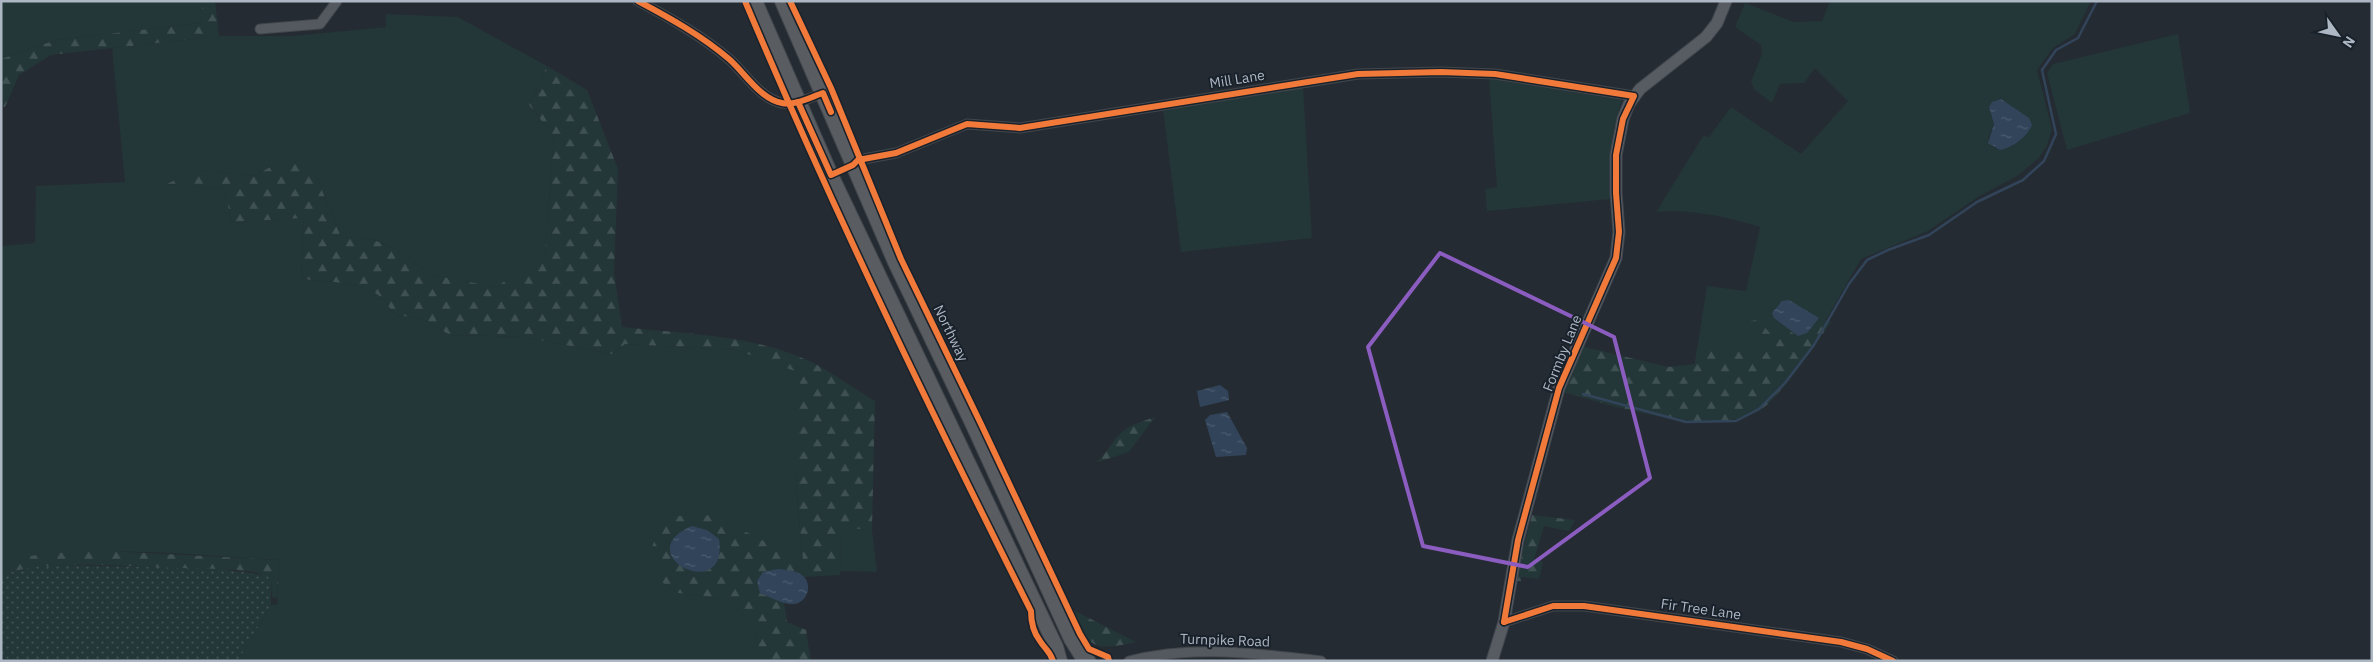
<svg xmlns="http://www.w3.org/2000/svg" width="2373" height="662" font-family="'IBM Plex Sans',sans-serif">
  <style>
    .green { fill: #233638; fill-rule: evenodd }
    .forest { fill: url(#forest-firs) }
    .park { fill: url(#park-dots) }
    .water { fill: url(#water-ripples) }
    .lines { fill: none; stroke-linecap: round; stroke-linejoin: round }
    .stream { stroke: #32445a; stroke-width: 2.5 }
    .minor-casing { stroke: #42474c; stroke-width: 11 }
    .major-casing { stroke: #42474f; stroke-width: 13 }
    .highway-casing { stroke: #41474d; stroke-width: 16 }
    .minor { stroke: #545960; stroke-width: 9 }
    .major { stroke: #575b62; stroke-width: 11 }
    .highway { stroke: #595c60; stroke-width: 14 }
    .cycleway-casing { stroke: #19212b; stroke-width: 9 }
    .cycleway { stroke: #f17a3a; stroke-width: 6 }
    .marked { fill: none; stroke: #8c5dc1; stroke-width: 4; stroke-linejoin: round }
    .labels { text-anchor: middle; stroke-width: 4; stroke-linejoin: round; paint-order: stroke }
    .street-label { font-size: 14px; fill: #adb7c4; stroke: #19212b }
  </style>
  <defs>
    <pattern id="forest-firs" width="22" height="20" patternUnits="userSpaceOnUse" patternTransform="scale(1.25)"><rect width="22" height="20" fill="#233638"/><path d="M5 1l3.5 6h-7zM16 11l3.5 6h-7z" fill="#405153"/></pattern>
    <pattern id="park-dots" width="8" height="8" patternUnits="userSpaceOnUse" patternTransform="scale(1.25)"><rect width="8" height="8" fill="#233638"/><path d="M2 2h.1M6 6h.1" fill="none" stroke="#405153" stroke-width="1.8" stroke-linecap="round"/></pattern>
    <pattern id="water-ripples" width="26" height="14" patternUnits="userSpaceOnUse" patternTransform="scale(1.25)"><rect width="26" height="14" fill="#32445a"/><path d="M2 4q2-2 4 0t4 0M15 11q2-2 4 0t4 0" fill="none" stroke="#4d5d70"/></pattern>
  </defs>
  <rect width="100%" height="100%" fill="#252b32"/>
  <g class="green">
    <polygon points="1,1 203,1 200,23 56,40 1,59"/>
    <path d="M1830,1H2091L2075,34L2053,48L2037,70L2052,129L2047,146L2038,159L2017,176L1978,197L1928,231L1861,259L1826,320L1788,370L1687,413L1707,286L1746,291L1760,227C1726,217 1691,209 1656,212L1703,136L1709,137L1731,107L1801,154L1848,101L1815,68L1804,83L1780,84L1772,103L1755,90L1751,82L1762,54L1761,45L1735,27L1745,3L1794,22L1822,21ZM1996,100L2031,128L2012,146L2000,150L1992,146L1988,139L1994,124L1989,107Z"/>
    <path d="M386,14L458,17L547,66L529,105L554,136L545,254L496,287L432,275L398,250L373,239L341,237L315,173L295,153L254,176L196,170L168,184L225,189L231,222L304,218L301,279C324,281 367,282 383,299C387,304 391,310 395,315L422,319L450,335L524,337L612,354L625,344L736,350L804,374L794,460L803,562L713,515L696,516L663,583L678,593L723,599L738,610L755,630L762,661H238L271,605L277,604L280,560C191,556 87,541 1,564V246L35,243L36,186L125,182L112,48L219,36H293L386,27Z"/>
    <polygon points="2178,34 2190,113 2067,150 2047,73 2053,64"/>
    <path d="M1489,78L1622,100C1611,135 1609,162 1610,199L1487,211L1485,189L1497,187Z"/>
    <polygon points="1303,86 1312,238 1181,252 1163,109"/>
    <polygon points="841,529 872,529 877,572 840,571"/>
  </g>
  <g class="forest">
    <polygon points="203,1 215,1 219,36 51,55 19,75 5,107 1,106 1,59 56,40 200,23"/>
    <path d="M547,66L587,90L618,169L614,273L622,327C683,334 752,334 809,361C832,372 853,388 875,401L872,529H841L840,575L804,577L793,571L760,593L784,602L787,622L806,630L811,661H762L755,630L738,610L723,599L678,593L663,583L652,547L659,530L676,516L713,515L803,561L794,460L800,381L803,374L736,350L625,344L612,354L524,337L450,335L422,319L395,315C391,310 387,304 383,299C366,282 324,281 301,279L304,218L231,222L225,189L167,184L195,170L254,176L295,153L315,173L341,237L372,239L398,250L432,275L496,287L545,254L554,136L529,105Z"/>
    <path d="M1819,318L1831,322C1812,349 1792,380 1768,404C1724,445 1611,404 1558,391L1581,346L1668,367L1695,364L1697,349L1738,346L1755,362L1766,353L1755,339L1749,325L1751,321L1758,320L1777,341L1791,332L1798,336L1807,333Z"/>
    <path d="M1155,417L1129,452L1095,463C1107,455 1111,441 1122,432C1131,424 1144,421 1155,417Z"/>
    <polygon points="1532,515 1575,520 1569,531 1544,526 1534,559 1543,562 1539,579 1521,577 1521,581 1515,581"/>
    <path d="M89,550L280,560L277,598L272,597L271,580C255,565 214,571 193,570C129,567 64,558 1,574V564L29,556Z"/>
    <path d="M1073,610L1136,642C1094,651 1090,650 1073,610Z"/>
  </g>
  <polygon class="park" points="67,565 221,569 266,575 271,580 271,605 238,661 1,661 1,574 33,567"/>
  <g class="water">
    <path d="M2001,99L2029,118L2032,125C2027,137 2012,148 2000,150L1988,143L1994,124L1989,107L1992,102Z"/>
    <polygon points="1789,300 1819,318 1807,333 1798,336 1774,318 1772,313 1782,301"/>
    <polygon points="1220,385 1228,391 1229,400 1200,407 1197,391"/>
    <polygon points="1227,412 1247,448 1246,455 1216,457 1205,420 1210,415"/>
    <path d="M692,526L707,530L719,539C729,606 626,554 692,526Z"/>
    <path d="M778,569C786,570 798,570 804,577C813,586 806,603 794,604C783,605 770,597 760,593L757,581L763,572Z"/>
  </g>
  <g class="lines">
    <polyline class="stream" points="1583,394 1686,422 1736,421 1759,409 1785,383 1814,345 1849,284 1867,260 1888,250 1929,235 1977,202 2023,180 2044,161 2056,134 2042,70 2056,50 2078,38 2097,1"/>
    <defs>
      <g id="minor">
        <path d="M638,1C670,18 702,36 729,59C745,73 760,99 782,103C795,106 811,97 823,93"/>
        <polyline points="260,29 320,24 337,1"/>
        <polyline points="853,165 858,160 896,153 967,124 1020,128 1358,74 1441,72 1495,74 1634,96"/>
        <polyline points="1504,622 1553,606 1584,606 1841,642 1867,649 1893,661"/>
        <path d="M1129,661C1192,645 1257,653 1321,661"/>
      </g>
      <polyline id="major" points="1492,661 1504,622 1518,540 1559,388 1616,258 1619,232 1616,193 1616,155 1623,119 1629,104 1640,89 1706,37 1717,23 1726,1"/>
      <g id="highway">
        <polyline points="755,1 831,175 1056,647 1060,661"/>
        <polyline points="782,1 895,262 973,425 1071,639 1081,655 1088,660"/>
      </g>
    </defs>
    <use href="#minor" class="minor-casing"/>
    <use href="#major" class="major-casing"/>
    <use href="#highway" class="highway-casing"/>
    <use href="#minor" class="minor"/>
    <use href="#major" class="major"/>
    <use href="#highway" class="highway"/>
    <defs>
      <g id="cycleway">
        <path d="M638,1C670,18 702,36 729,59C745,73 760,99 782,103C795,106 811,97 823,93L831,112"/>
        <path d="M745,1C832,208 930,410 1031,611C1031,621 1033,632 1040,641C1045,649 1050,651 1053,661"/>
        <polyline points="790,1 831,88 901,259 981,424 1080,634 1089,649 1108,657 1109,661"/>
        <polyline points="798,102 831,175 853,165 858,160 896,153 967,124 1020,128 1358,74 1441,72 1495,74 1634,96 1623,119 1616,155 1616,193 1619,232 1616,258 1559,388 1518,540 1504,622"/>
        <polyline points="1504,622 1553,606 1584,606 1841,642 1867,649 1893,661"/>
      </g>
    </defs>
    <use href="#cycleway" class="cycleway-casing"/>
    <use href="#cycleway" class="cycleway"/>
  </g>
  <path class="marked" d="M1440,253L1614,337L1650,478L1528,567L1423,546L1368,347Z"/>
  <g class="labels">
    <g class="street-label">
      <text transform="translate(1237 79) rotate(-9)" y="5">Mill Lane</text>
      <text transform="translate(951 333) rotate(64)" y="5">Northway</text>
      <text transform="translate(1562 353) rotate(-68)" y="5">Formby Lane</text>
      <text transform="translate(1701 609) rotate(8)" y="5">Fir Tree Lane</text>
      <text transform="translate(1225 640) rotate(2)" y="5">Turnpike Road</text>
    </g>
  </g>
  <rect width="2373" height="662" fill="none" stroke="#adb7c4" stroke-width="5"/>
  <g transform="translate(2338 35) rotate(123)" stroke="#19212b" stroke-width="4" paint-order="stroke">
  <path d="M0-4L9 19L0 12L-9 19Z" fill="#adb7c4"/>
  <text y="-8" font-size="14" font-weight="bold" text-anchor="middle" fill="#adb7c4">N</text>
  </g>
</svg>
